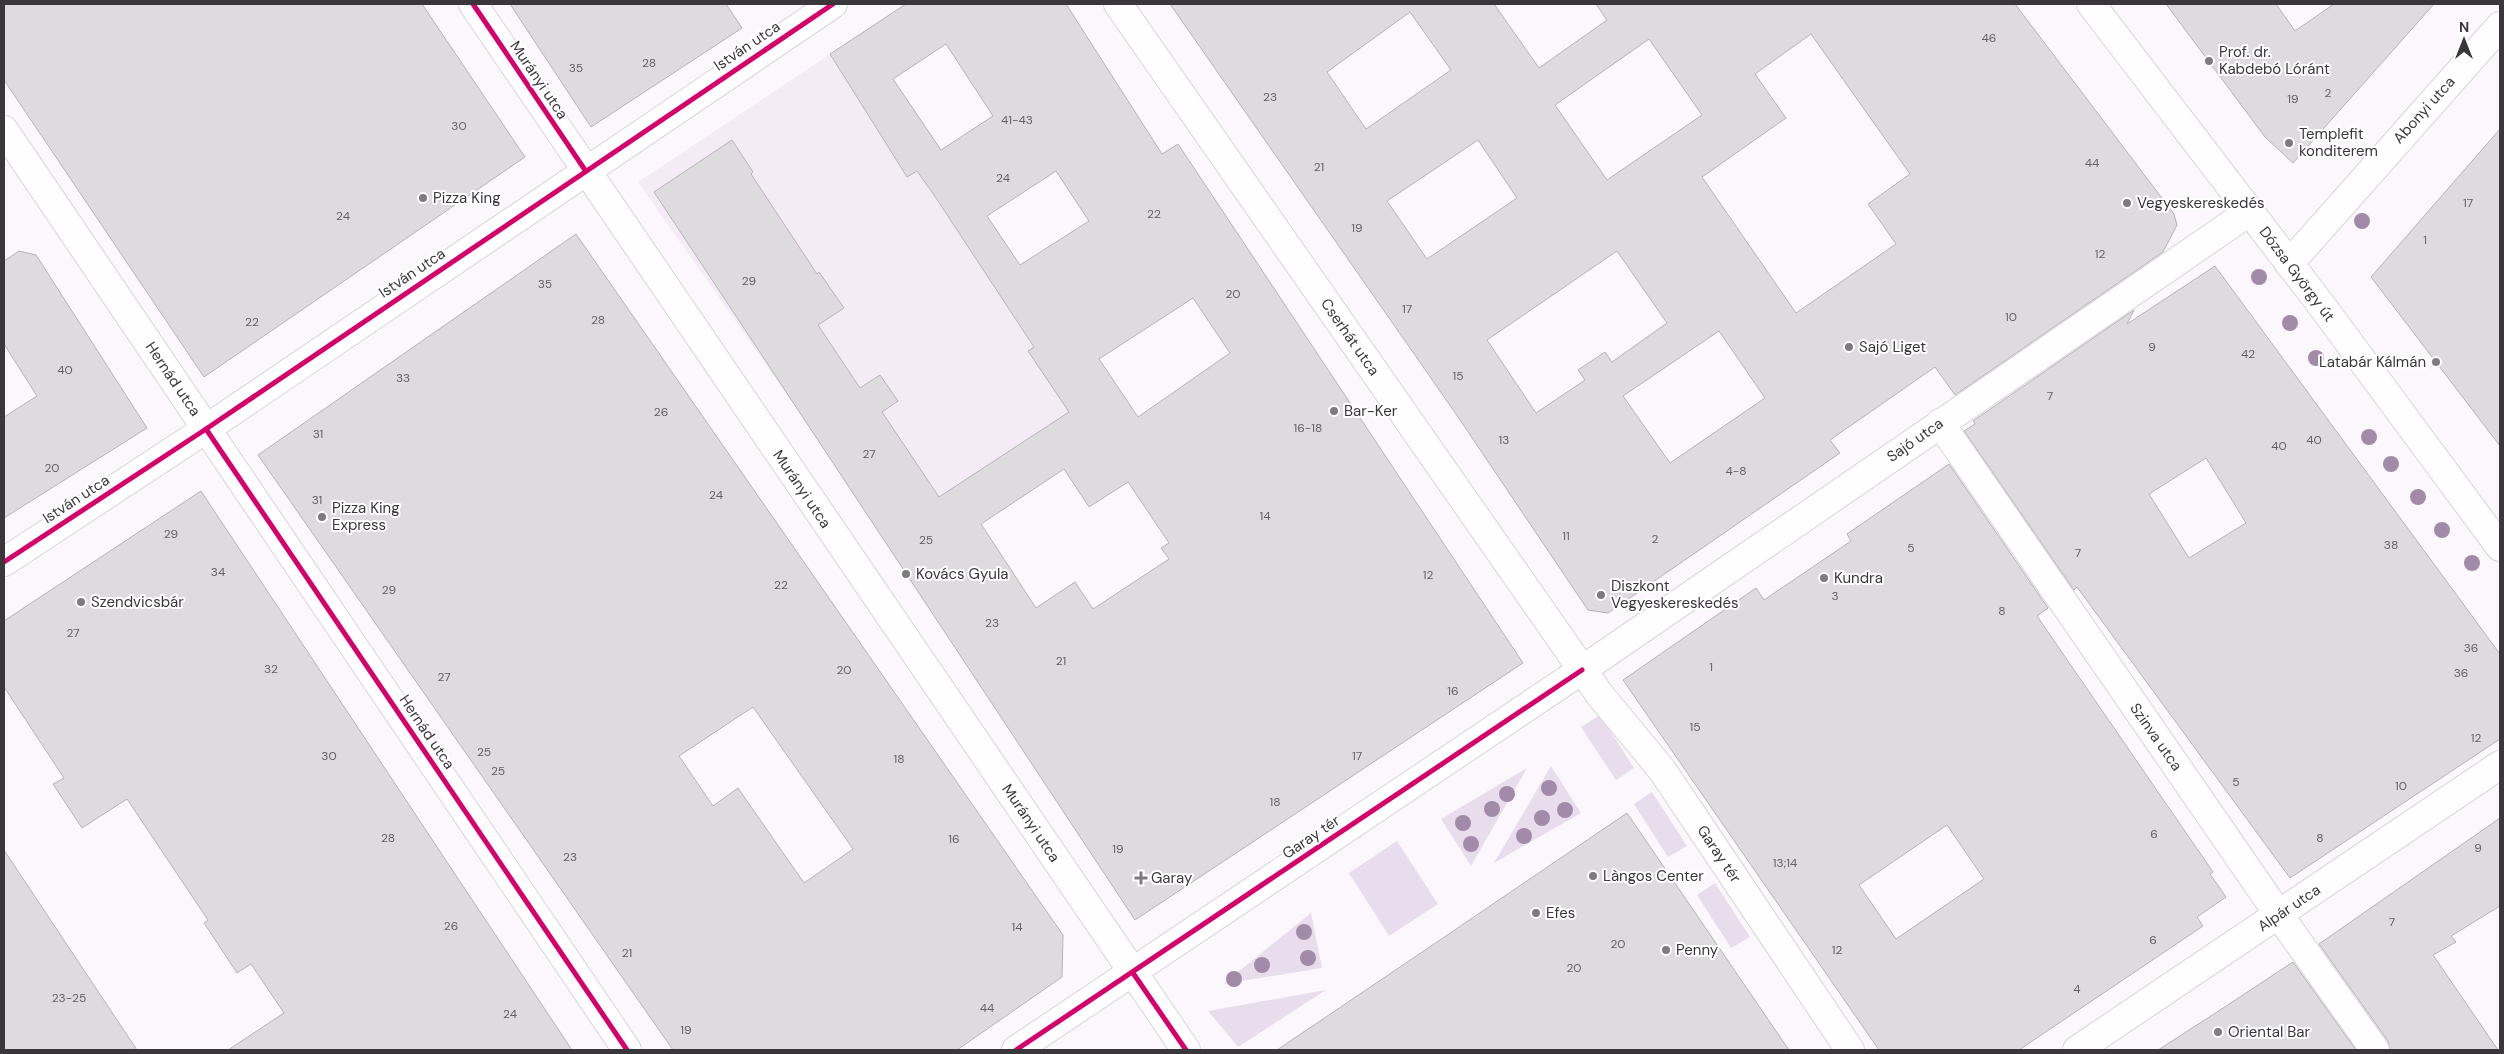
<svg xmlns="http://www.w3.org/2000/svg" width="2504" height="1054" font-family="'DM Sans',sans-serif">
  <style>
    .built { fill: #f5ebf7 }
    .green { fill: #e9dded }
    .building { fill: #dedbdf; stroke: #b6b3b7; fill-rule: evenodd }
    .lines { fill: none; stroke-linecap: round; stroke-linejoin: round }
    .street-casing { stroke: #d8d5d9; stroke-width: 30 }
    .secondary-casing { stroke: #d8d5d9; stroke-width: 30 }
    .street { stroke: #fefeff; stroke-width: 28 }
    .secondary { stroke: #fefeff; stroke-width: 28 }
    .cycleway-casing { stroke: #fff; stroke-width: 8 }
    .cycleway { stroke: #d6006c; stroke-width: 5 }
    .tree { fill: #a28ba8 }
    .poi-dot { fill: #7e7a7f; stroke: #fff; stroke-width: 2 }
    .labels { text-anchor: middle; stroke-width: 4; stroke-linejoin: round; paint-order: stroke }
    .number-label { font-size: 12px; fill: #636064 }
    .street-label { font-size: 15px; fill: #3a373b; stroke: #fff }
    .poi-label { font-size: 15px; fill: #3a373b; stroke: #fff; text-anchor: start }
  </style>
  <rect width="100%" height="100%" fill="#fbf7fc"/>
  <polygon class="built" points="830,54 907,177 917,171 934,195 1034,347 1029,351 1082,432 1060,418 880,535 799,412 638,182"/>
  <g class="green">
    <polygon points="1600,715 1634,768 1616,780 1581,727"/>
    <polygon points="1551,766 1581,813 1494,863"/>
    <polygon points="1527,768 1471,866 1441,819"/>
    <polygon points="1652,792 1687,846 1668,857 1634,804"/>
    <polygon points="1397,841 1438,904 1389,936 1349,873"/>
    <polygon points="1715,883 1750,937 1731,948 1697,895"/>
    <polygon points="1311,913 1322,968 1223,984"/>
    <polygon points="1326,990 1238,1047 1208,1011"/>
  </g>
  <g class="building">
    <polygon points="4,4 422,4 525,157 204,377 4,80"/>
    <polygon points="510,4 726,4 742,28 591,127"/>
    <path d="M906,4H1066L1162,154L1178,144L1523,663L1135,920L654,192L732,140L753,172L751,174L817,274L819,272L844,308L818,325L860,388L880,375L898,401L882,412L939,497L1069,412L1028,351L1034,347L934,195L917,171L907,177L830,54ZM946,44L993,116L941,150L893,79ZM1056,171L1089,221L1020,265L987,216ZM1193,298L1230,353L1138,417L1099,359ZM1064,469L1089,507L1128,482L1169,543L1161,548L1169,559L1093,609L1075,582L1036,608L981,524Z"/>
    <path d="M1170,4H1494L1539,68L1607,20L1596,4H2015L2174,214L2177,225L2163,252L1955,395L1935,367L1830,440L1840,453L1608,613L1588,610L1456,414ZM1410,12L1451,70L1366,129L1327,72ZM1811,34L1910,174L1868,204L1896,244L1796,313L1702,177L1786,118L1755,74ZM1649,39L1702,115L1607,180L1555,105ZM1478,140L1517,198L1427,259L1387,201ZM1617,251L1667,323L1612,362L1605,352L1578,370L1585,380L1536,413L1487,340ZM1719,331L1765,398L1670,463L1623,396Z"/>
    <polygon points="2166,4 2276,4 2295,31 2334,4 2434,4 2293,163 2265,137"/>
    <polygon points="2500,129 2500,446 2371,277"/>
    <path d="M576,234L1063,935L1062,977L957,1050H673L258,455ZM753,707L853,849L804,883L738,788L713,806L679,756Z"/>
    <polygon points="19,251 36,255 147,428 4,518 4,417 37,396 4,344 4,261"/>
    <path d="M2215,266L2500,654V739L2290,878L2077,587L2074,590L1964,431L1975,424L1973,421L2134,310L2127,324ZM2206,458L2246,523L2189,558L2149,494Z"/>
    <path d="M1949,464L2048,608L2037,616L2213,872L2210,874L2226,897L2197,917L2203,926L2019,1050H1879L1623,680L1756,588L1764,600L1851,541L1847,534ZM1947,825L1984,879L1896,939L1859,885Z"/>
    <polygon points="201,491 443,856 572,1050 228,1050 284,1013 251,964 237,973 204,923 208,920 127,799 82,828 53,784 64,778 4,687 4,621"/>
    <polygon points="1627,813 1789,1050 1277,1050 1437,942"/>
    <polygon points="2500,818 2500,906 2451,936 2456,942 2433,955 2498,1050 2390,1050 2388,1041 2319,944"/>
    <polygon points="4,850 137,1050 4,1050"/>
    <polygon points="2293,962 2356,1050 2158,1050 2217,1012"/>
  </g>
  <g class="lines">
    <defs>
      <g id="street">
        <polyline points="473,4 1186,1050"/>
        <polyline points="1118,4 1600,695 1662,770 1850,1050"/>
        <polyline points="4,130 627,1050"/>
        <polyline points="2289,264 2500,26"/>
        <polyline points="1940,423 2279,915 2375,1050"/>
        <polyline points="4,562 206,429 833,4"/>
        <polyline points="1016,1050 1582,670 2249,212"/>
        <polyline points="2077,1050 2500,765"/>
      </g>
      <polyline id="secondary" points="2091,4 2322,306 2500,547"/>
    </defs>
    <use href="#street" class="street-casing"/>
    <use href="#secondary" class="secondary-casing"/>
    <use href="#street" class="street"/>
    <use href="#secondary" class="secondary"/>
    <defs>
      <g id="cycleway">
        <polyline points="473,4 585,170"/>
        <polyline points="206,429 627,1050"/>
        <polyline points="4,562 206,429 833,4"/>
        <polyline points="1133,973 1186,1050"/>
        <polyline points="1016,1050 1582,670"/>
      </g>
    </defs>
    <use href="#cycleway" class="cycleway-casing"/>
    <use href="#cycleway" class="cycleway"/>
  </g>
  <g class="tree">
    <circle cx="2362" cy="221" r="8"/>
    <circle cx="2259" cy="277" r="8"/>
    <circle cx="2290" cy="323" r="8"/>
    <circle cx="2316" cy="358" r="8"/>
    <circle cx="2369" cy="437" r="8"/>
    <circle cx="2391" cy="464" r="8"/>
    <circle cx="2418" cy="497" r="8"/>
    <circle cx="2442" cy="530" r="8"/>
    <circle cx="2472" cy="563" r="8"/>
    <circle cx="1549" cy="788" r="8"/>
    <circle cx="1507" cy="794" r="8"/>
    <circle cx="1492" cy="809" r="8"/>
    <circle cx="1565" cy="810" r="8"/>
    <circle cx="1542" cy="818" r="8"/>
    <circle cx="1463" cy="823" r="8"/>
    <circle cx="1524" cy="836" r="8"/>
    <circle cx="1471" cy="844" r="8"/>
    <circle cx="1304" cy="932" r="8"/>
    <circle cx="1308" cy="958" r="8"/>
    <circle cx="1262" cy="965" r="8"/>
    <circle cx="1234" cy="979" r="8"/>
  </g>
  <g class="poi-dot">
    <circle cx="2209" cy="61" r="5"/>
    <circle cx="2289" cy="143" r="5"/>
    <circle cx="423" cy="198" r="5"/>
    <circle cx="2127" cy="203" r="5"/>
    <circle cx="1849" cy="347" r="5"/>
    <circle cx="2436" cy="362" r="5"/>
    <circle cx="1334" cy="411" r="5"/>
    <circle cx="322" cy="517" r="5"/>
    <circle cx="906" cy="574" r="5"/>
    <circle cx="1824" cy="578" r="5"/>
    <circle cx="1601" cy="595" r="5"/>
    <circle cx="81" cy="602" r="5"/>
    <circle cx="1593" cy="876" r="5"/>
    <path d="M1138.5 870.5h5v5h5v5h-5v5h-5v-5h-5v-5h5z"/>
    <circle cx="1536" cy="913" r="5"/>
    <circle cx="1666" cy="950" r="5"/>
    <circle cx="2218" cy="1032" r="5"/>
  </g>
  <g class="labels">
    <g class="number-label">
      <text x="1989" y="42">46</text>
      <text x="649" y="67">28</text>
      <text x="576" y="72">35</text>
      <text x="2328" y="97">2</text>
      <text x="1270" y="101">23</text>
      <text x="2293" y="103">19</text>
      <text x="1017" y="124">41-43</text>
      <text x="459" y="130">30</text>
      <text x="2092" y="167">44</text>
      <text x="1319" y="171">21</text>
      <text x="1003" y="182">24</text>
      <text x="2468" y="207">17</text>
      <text x="1154" y="218">22</text>
      <text x="343" y="220">24</text>
      <text x="1357" y="232">19</text>
      <text x="2425" y="244">1</text>
      <text x="2100" y="258">12</text>
      <text x="749" y="285">29</text>
      <text x="545" y="288">35</text>
      <text x="1233" y="298">20</text>
      <text x="1407" y="313">17</text>
      <text x="2011" y="321">10</text>
      <text x="598" y="324">28</text>
      <text x="252" y="326">22</text>
      <text x="2152" y="351">9</text>
      <text x="2248" y="358">42</text>
      <text x="65" y="374">40</text>
      <text x="1458" y="380">15</text>
      <text x="403" y="382">33</text>
      <text x="2050" y="400">7</text>
      <text x="661" y="416">26</text>
      <text x="1308" y="432">16-18</text>
      <text x="318" y="438">31</text>
      <text x="1504" y="444">13</text>
      <text x="2314" y="444">40</text>
      <text x="2279" y="450">40</text>
      <text x="869" y="458">27</text>
      <text x="52" y="472">20</text>
      <text x="1736" y="475">4-8</text>
      <text x="716" y="499">24</text>
      <text x="317" y="504">31</text>
      <text x="1265" y="520">14</text>
      <text x="171" y="538">29</text>
      <text x="1566" y="540">11</text>
      <text x="1655" y="543">2</text>
      <text x="926" y="544">25</text>
      <text x="2391" y="549">38</text>
      <text x="1911" y="552">5</text>
      <text x="2078" y="557">7</text>
      <text x="218" y="576">34</text>
      <text x="1428" y="579">12</text>
      <text x="781" y="589">22</text>
      <text x="389" y="594">29</text>
      <text x="1835" y="600">3</text>
      <text x="2002" y="615">8</text>
      <text x="992" y="627">23</text>
      <text x="73" y="637">27</text>
      <text x="2471" y="652">36</text>
      <text x="1061" y="665">21</text>
      <text x="1711" y="671">1</text>
      <text x="271" y="673">32</text>
      <text x="844" y="674">20</text>
      <text x="2461" y="677">36</text>
      <text x="444" y="681">27</text>
      <text x="1453" y="695">16</text>
      <text x="1695" y="731">15</text>
      <text x="2476" y="742">12</text>
      <text x="484" y="756">25</text>
      <text x="329" y="760">30</text>
      <text x="1357" y="760">17</text>
      <text x="899" y="763">18</text>
      <text x="498" y="775">25</text>
      <text x="2236" y="786">5</text>
      <text x="2401" y="790">10</text>
      <text x="1275" y="806">18</text>
      <text x="2154" y="838">6</text>
      <text x="388" y="842">28</text>
      <text x="2320" y="842">8</text>
      <text x="954" y="843">16</text>
      <text x="2478" y="852">9</text>
      <text x="1118" y="853">19</text>
      <text x="570" y="861">23</text>
      <text x="1785" y="867">13;14</text>
      <text x="2392" y="926">7</text>
      <text x="451" y="930">26</text>
      <text x="1017" y="931">14</text>
      <text x="2153" y="944">6</text>
      <text x="1618" y="948">20</text>
      <text x="1837" y="954">12</text>
      <text x="627" y="957">21</text>
      <text x="1574" y="972">20</text>
      <text x="2077" y="993">4</text>
      <text x="69" y="1002">23-25</text>
      <text x="987" y="1012">44</text>
      <text x="510" y="1018">24</text>
      <text x="686" y="1034">19</text>
    </g>
    <g class="street-label">
      <text transform="translate(747 46) rotate(-34)" y="5">István utca</text>
      <text transform="translate(539 80) rotate(56)" y="5">Murányi utca</text>
      <text transform="translate(2424 110) rotate(-48)" y="5">Abonyi utca</text>
      <text transform="translate(412 273) rotate(-34)" y="5">István utca</text>
      <text transform="translate(2297 274) rotate(53)" y="5">Dózsa György út</text>
      <text transform="translate(1350 337) rotate(55)" y="5">Cserhát utca</text>
      <text transform="translate(173 379) rotate(56)" y="5">Hernád utca</text>
      <text transform="translate(1915 440) rotate(-35)" y="5">Sajó utca</text>
      <text transform="translate(802 489) rotate(56)" y="5">Murányi utca</text>
      <text transform="translate(76 499) rotate(-33)" y="5">István utca</text>
      <text transform="translate(427 732) rotate(56)" y="5">Hernád utca</text>
      <text transform="translate(2156 737) rotate(55)" y="5">Szinva utca</text>
      <text transform="translate(1031 823) rotate(56)" y="5">Murányi utca</text>
      <text transform="translate(1311 837) rotate(-34)" y="5">Garay tér</text>
      <text transform="translate(1719 854) rotate(56)" y="5">Garay tér</text>
      <text transform="translate(2289 908) rotate(-34)" y="5">Alpár utca</text>
    </g>
    <g class="poi-label">
      <text x="2219" y="57">Prof. dr.<tspan x="2219" dy="17">Kabdebó Lóránt</tspan></text>
      <text x="2299" y="139">Templefit<tspan x="2299" dy="17">konditerem</tspan></text>
      <text x="433" y="203">Pizza King</text>
      <text x="2137" y="208">Vegyeskereskedés</text>
      <text x="1859" y="352">Sajó Liget</text>
      <text x="2426" y="367" text-anchor="end">Latabár Kálmán</text>
      <text x="1344" y="416">Bar-Ker</text>
      <text x="332" y="513">Pizza King<tspan x="332" dy="17">Express</tspan></text>
      <text x="916" y="579">Kovács Gyula</text>
      <text x="1834" y="583">Kundra</text>
      <text x="1611" y="591">Diszkont<tspan x="1611" dy="17">Vegyeskereskedés</tspan></text>
      <text x="91" y="607">Szendvicsbár</text>
      <text x="1603" y="881">Làngos Center</text>
      <text x="1151" y="883">Garay</text>
      <text x="1546" y="918">Efes</text>
      <text x="1676" y="955">Penny</text>
      <text x="2228" y="1037">Oriental Bar</text>
    </g>
  </g>
  <rect width="2504" height="1054" fill="none" stroke="#3a373b" stroke-width="10"/>
  <g transform="translate(2464 40)" stroke="#ffffff" stroke-width="4" paint-order="stroke">
  <path d="M0-4L9 19L0 12L-9 19Z" fill="#3a373b"/>
  <text y="-8" font-size="14" font-weight="bold" text-anchor="middle" fill="#3a373b">N</text>
  </g>
</svg>
